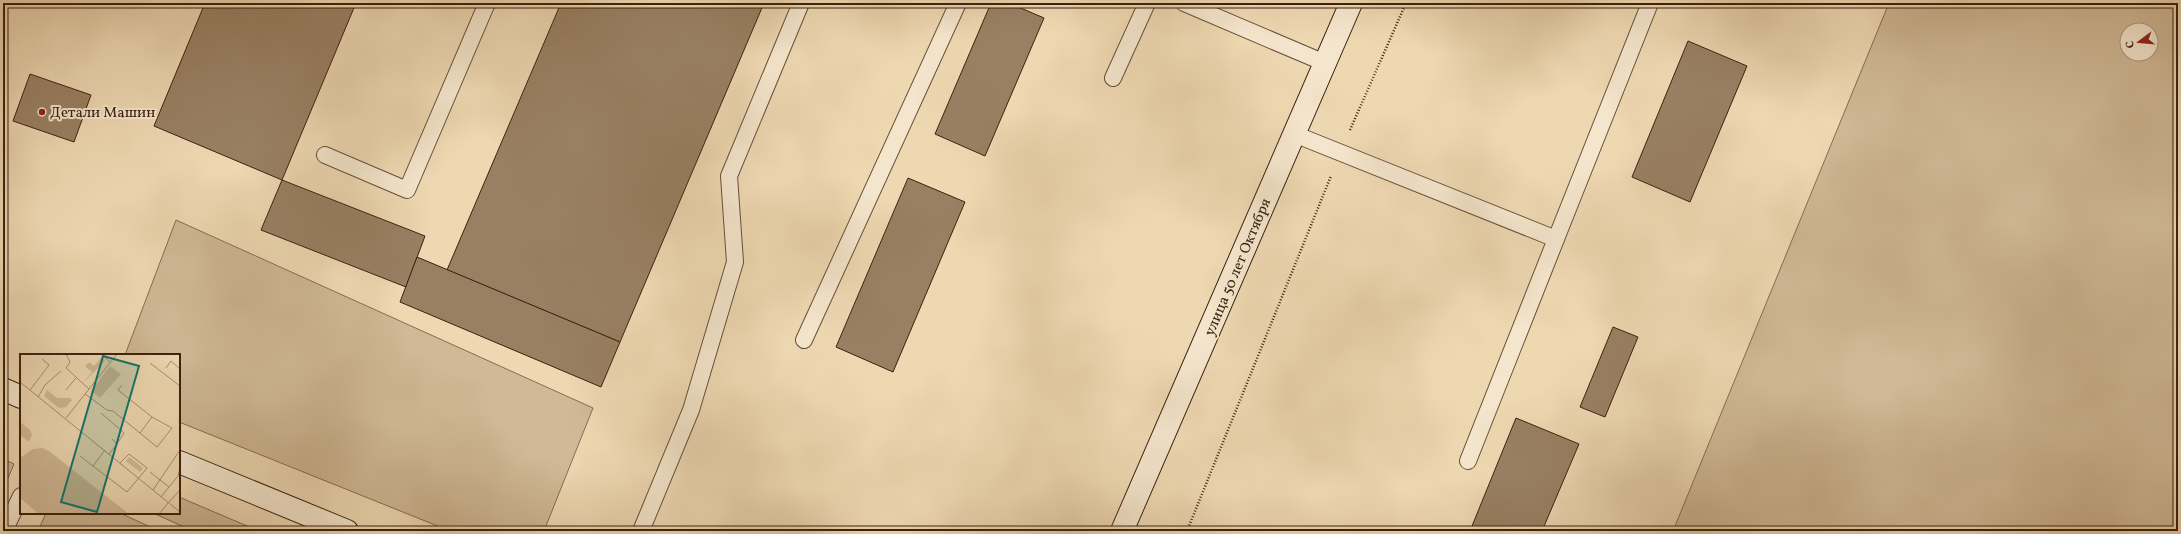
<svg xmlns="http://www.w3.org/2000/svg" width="2181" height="534" font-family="Vollkorn,serif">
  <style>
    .green { fill: #d0b996; stroke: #866c52; fill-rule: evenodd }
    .building { fill: #998063; stroke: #3d200e }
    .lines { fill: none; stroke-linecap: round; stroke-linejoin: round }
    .lane-casing { stroke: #694e37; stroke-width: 18 }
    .secondary-casing { stroke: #3d200e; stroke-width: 24 }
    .path { stroke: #3d200e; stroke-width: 2.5; stroke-dasharray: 1 2; stroke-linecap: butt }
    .lane { stroke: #f4e6cd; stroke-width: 16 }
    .secondary { stroke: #f4e6cd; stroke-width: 22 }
    .poi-dot { fill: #8f2418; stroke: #f4e6cd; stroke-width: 1.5 }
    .labels { text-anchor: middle; stroke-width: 4; stroke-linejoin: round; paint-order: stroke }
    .poi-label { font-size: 15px; fill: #3d200e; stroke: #f4e6cd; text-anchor: start }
    .street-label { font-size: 15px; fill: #3d200e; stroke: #f4e6cd }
    .inset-road { fill: none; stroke: #a78e70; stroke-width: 1 }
    .view { fill: #0f766e; fill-opacity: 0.15; stroke: #0f766e; stroke-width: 2 }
    .inset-edge { fill: none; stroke: #3d200e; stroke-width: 2 }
  </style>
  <rect width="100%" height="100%" fill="#eed8b2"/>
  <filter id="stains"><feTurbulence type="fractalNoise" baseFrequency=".005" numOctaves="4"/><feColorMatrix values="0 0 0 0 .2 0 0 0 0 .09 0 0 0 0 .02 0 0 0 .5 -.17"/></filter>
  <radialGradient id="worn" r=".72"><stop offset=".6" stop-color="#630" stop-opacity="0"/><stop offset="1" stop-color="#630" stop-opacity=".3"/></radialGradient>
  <g class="green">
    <path d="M1889,3H2178V531H1673ZM2127,30H2151V54H2127Z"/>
    <polygon points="176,220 593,408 544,531 450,531 179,422 179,355 125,355"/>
    <polygon points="3,459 14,464 3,490"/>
    <polygon points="179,497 259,531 193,531 153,513 179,513"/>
    <polygon points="46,513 120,513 159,531 38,531"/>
  </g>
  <g class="building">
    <polygon points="205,3 356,3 282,180 154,126"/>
    <polygon points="561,3 764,3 620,342 447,270"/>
    <polygon points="991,3 1009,3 1044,18 985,156 935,134"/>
    <polygon points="1688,41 1747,66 1690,202 1632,177"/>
    <polygon points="30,74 91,95 74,142 13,121"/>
    <polygon points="908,178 965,202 893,372 836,347"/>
    <polygon points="282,180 425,236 406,287 261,230"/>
    <polygon points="417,257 620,342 601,387 400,302"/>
    <polygon points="1613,327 1638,337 1605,417 1580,407"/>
    <polygon points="1516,418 1579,444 1542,531 1470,531"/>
  </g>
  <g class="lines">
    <defs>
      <g id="lane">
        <polyline points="1184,3 1325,63"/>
        <polyline points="1113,78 1147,3"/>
        <polyline points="1294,134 1556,239 1468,461"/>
        <polyline points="325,155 407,190 487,3"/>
        <polyline points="1556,239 1650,3"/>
        <polyline points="804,340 958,3"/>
        <polyline points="4,531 21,496"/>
        <polyline points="641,531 691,410 735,262 729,176 801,3"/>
      </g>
      <g id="secondary">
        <polyline points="3,389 21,397"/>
        <polyline points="179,462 347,531"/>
        <polyline points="1122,531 1351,3"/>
      </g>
    </defs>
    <use href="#lane" class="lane-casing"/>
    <use href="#secondary" class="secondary-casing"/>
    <g class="path">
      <polyline points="1350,130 1406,3"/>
      <polyline points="1187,531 1331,176"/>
    </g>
    <use href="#lane" class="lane"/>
    <use href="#secondary" class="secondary"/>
  </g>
  <circle class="poi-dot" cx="42" cy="112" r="4"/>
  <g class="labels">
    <g class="poi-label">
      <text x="50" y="117">Детали Машин</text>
    </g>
    <g class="street-label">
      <text transform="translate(1237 267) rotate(-67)" y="5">улица 50 лет Октября</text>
    </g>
  </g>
  <g transform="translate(20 354)">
    <rect width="160" height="160" fill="#eed8b2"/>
    <path d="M82,3L85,7L63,29L72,18L65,12L69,8L74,12ZM90,12L101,20L80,44L71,37ZM27,36L37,44H50L52,46L46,53L39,54L24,42ZM0,68L10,76L12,81L9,88L0,81ZM22,94L29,97L109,160H19L0,144V104L13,95ZM109,103L123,114L120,118L106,107Z" fill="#d0b996"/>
    <path class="inset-road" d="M46,0L50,8L46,14L69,35M81,0L90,8M130,9L160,32M146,14L151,7L160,15M0,28L160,158M102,31L98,36L132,63M10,36L29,11L22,5M46,36L56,24M65,40L87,56L93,57L120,79L132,63L152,74L137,93L120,79M18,43L25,31L41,17M81,59L104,79L97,90M46,64L97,0M89,100L97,90L92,85M60,102L73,112L85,96M73,112L107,138L127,114L109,100L100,109M130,118L149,133L141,143M149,133L158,122L160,114M133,136L160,96M148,149L160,136M139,160L148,149"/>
    <path class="view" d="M83,2L119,12L77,158L41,148Z"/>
    <rect width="160" height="160" class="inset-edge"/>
  </g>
  <rect width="2181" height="534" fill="none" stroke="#eed8b2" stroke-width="16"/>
  <rect x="4" y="4" width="2173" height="526" fill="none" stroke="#3d200e" stroke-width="2"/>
  <rect x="8" y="8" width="2165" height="518" fill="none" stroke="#3d200e"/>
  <g transform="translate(2139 42) rotate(254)"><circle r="19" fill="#f4e6cd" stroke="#ab9781"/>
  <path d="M0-3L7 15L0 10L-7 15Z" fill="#8f2418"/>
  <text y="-6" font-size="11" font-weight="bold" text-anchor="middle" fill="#3d200e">С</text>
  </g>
  <rect width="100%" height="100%" filter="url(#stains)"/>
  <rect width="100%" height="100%" fill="url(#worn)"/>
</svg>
